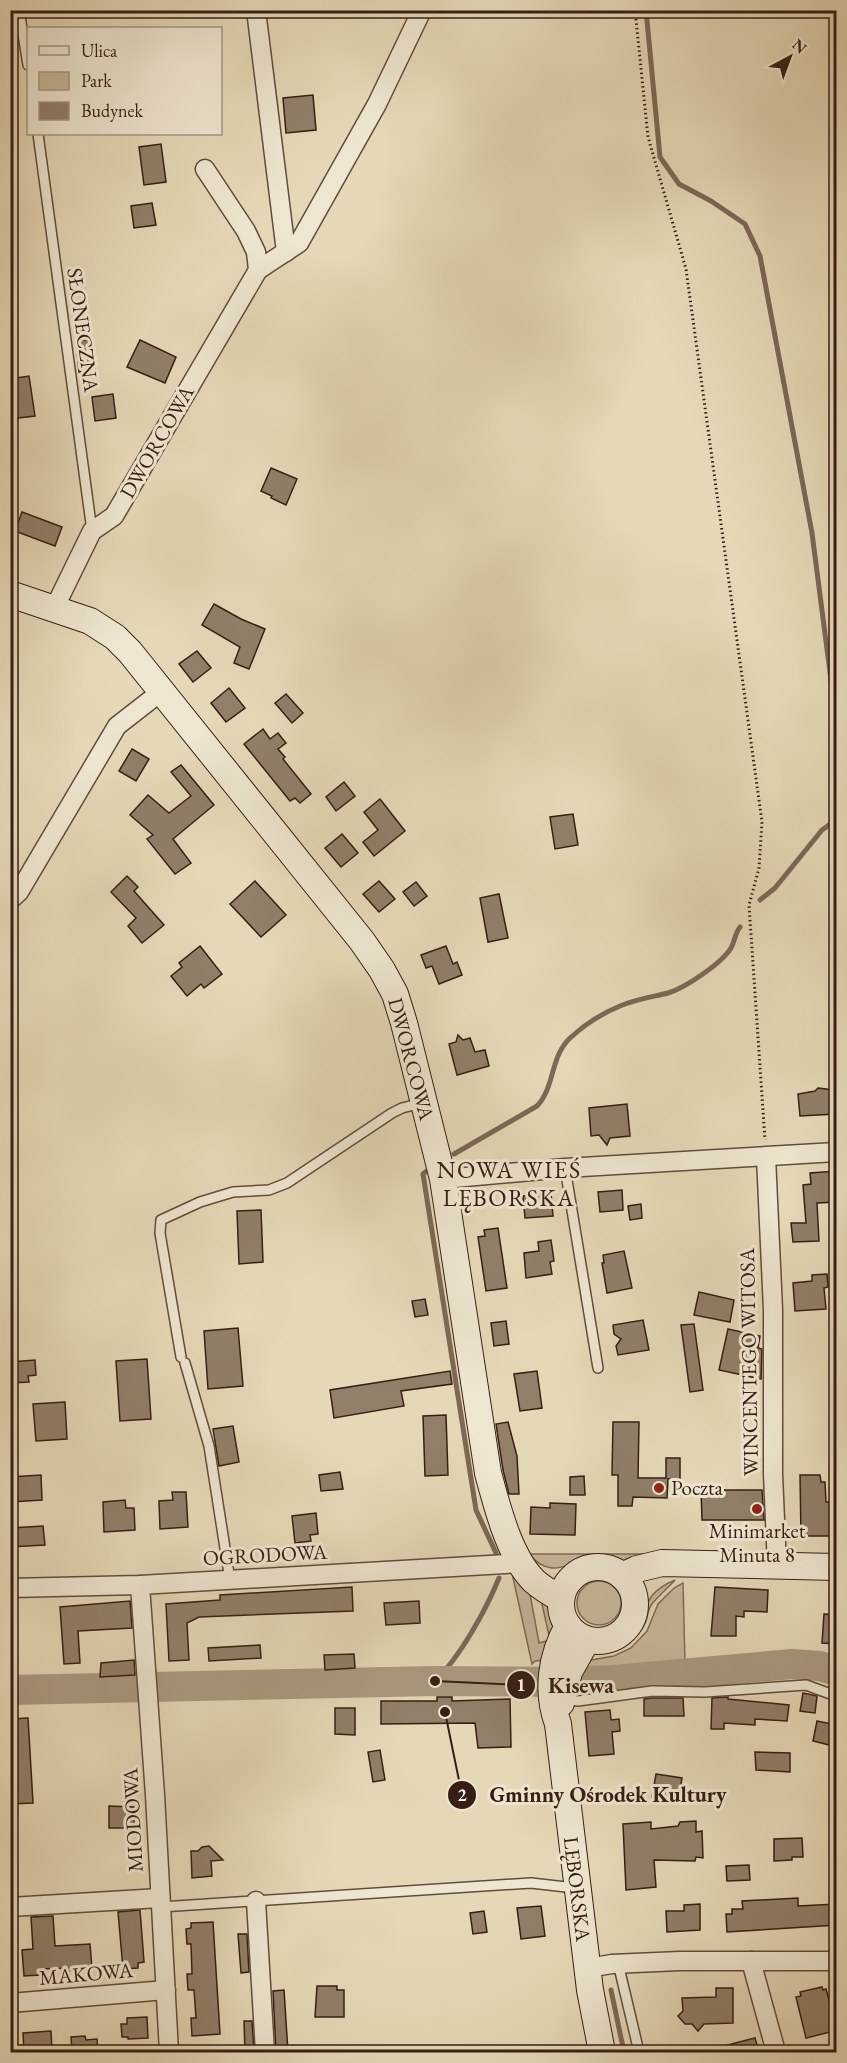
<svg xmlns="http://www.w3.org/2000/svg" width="847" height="2063" font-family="'EB Garamond',serif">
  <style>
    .green { fill: #c7b89b; stroke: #7f6b58; stroke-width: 1.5 }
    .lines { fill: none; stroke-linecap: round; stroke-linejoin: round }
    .stream { stroke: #7c6855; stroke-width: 5 }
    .river { stroke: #aa9980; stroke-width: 30 }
    .building { fill: #917f69; stroke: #371e14; stroke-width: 1.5 }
    .lane-casing { stroke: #624c3d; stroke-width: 12 }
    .street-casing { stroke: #624c3d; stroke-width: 21 }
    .secondary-casing { stroke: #371e14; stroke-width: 28 }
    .path { stroke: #371e14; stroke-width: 3; stroke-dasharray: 1.5 3; stroke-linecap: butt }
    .lane { stroke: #eee6d0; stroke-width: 9 }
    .street { stroke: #eee6d0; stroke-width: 18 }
    .secondary { stroke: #eee6d0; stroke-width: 26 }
    .poi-dot { fill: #8f2418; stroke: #eee6d0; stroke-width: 2 }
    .labels { text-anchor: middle; stroke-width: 6; stroke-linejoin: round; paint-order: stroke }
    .street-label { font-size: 21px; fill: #371e14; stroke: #eee6d0 }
    .poi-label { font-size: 21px; fill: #371e14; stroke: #eee6d0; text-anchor: start }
    .quarter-label { font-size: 24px; letter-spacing: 1.5px; fill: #371e14; stroke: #eee6d0 }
    .leader { fill: none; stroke: #371e14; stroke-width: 2 }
    .callout-dot { fill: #371e14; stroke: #eee6d0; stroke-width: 2 }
    .mark-label { font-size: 18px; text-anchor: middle; font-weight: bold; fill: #fff }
    .callout-label { font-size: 22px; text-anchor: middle; font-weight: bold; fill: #371e14; stroke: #eee6d0; stroke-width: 6; stroke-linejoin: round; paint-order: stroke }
  </style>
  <rect width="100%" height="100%" fill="#e5d8b7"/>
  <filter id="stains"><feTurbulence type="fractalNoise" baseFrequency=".00333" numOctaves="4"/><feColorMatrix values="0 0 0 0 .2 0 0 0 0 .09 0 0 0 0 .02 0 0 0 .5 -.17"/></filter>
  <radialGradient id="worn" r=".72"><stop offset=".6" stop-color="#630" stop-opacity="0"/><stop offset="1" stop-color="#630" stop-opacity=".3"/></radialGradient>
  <g class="green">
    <path d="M529,1554H680C662,1557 643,1562 625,1563C616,1563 607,1557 597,1558C569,1560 553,1582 529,1554Z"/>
    <path d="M512,1573L528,1583L539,1643L550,1640L540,1595C561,1620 555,1631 547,1660L535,1661L532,1664Z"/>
    <path d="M675,1580C668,1588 659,1595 652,1604C648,1609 648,1615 646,1621C637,1643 615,1654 593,1654C603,1644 619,1647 630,1636C651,1612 639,1595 675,1580Z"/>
    <circle cx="599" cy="1603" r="22"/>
    <polygon points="683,1583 685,1663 585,1668 591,1660 614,1656 631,1648 647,1631 658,1604 674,1588"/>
  </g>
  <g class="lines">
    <g class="stream">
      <polyline points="646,10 660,157 679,184 711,201 745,224 760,256 812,533 831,680 836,739"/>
      <polyline points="760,900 775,888 822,830 836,820"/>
      <path d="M454,1154L537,1106C555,1087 550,1057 570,1038C584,1025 603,1013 620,1006C636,999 652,997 668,993C685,988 722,963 731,948C735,941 735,933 740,927"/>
      <polyline points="428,1170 423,1174 476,1510 496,1553"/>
      <path d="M435,1681C460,1657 486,1610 499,1578"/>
      <polyline points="611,1990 624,2052"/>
    </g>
    <polyline class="river" points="10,1690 435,1681 567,1682 613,1680 792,1664 820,1666 836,1671"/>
  </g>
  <g class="building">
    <polygon points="313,95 316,130 286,133 283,98"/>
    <polygon points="161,144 166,182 144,185 139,147"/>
    <polygon points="152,203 156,225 134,228 131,206"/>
    <polygon points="91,339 95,370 79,372 76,341"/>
    <polygon points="140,340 176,357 165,383 127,367"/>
    <polygon points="29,376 35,416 10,419 10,379"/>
    <polygon points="113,394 116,418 95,421 92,397"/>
    <polygon points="271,468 297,479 286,505 271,498 272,496 261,491"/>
    <polygon points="22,512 62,527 55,546 15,531"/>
    <polygon points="214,604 241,619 265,629 249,669 234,663 240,647 202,625"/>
    <polygon points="197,651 211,668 193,682 179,664"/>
    <polygon points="229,688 245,708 226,722 211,703"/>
    <polygon points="286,694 303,713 292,723 275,703"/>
    <polygon points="263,729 270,739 278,733 286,743 278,749 285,757 283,759 311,794 300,803 295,798 290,801 244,744"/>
    <polygon points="132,749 149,759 136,781 119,771"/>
    <polygon points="181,765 214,805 173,839 191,863 175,874 147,839 153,835 130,815 148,795 169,813 191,796 171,772"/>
    <polygon points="344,782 355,796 336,811 326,797"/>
    <polygon points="380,799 405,831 374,856 363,842 378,830 364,812"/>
    <polygon points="573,814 578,845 555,849 550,817"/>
    <polygon points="342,834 358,853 341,867 325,848"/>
    <polygon points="127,876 138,887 134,891 164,925 142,943 128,926 136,918 111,892"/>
    <polygon points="255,881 286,915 261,937 230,904"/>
    <polygon points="379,881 395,899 379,912 363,894"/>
    <polygon points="416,882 427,896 414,906 403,892"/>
    <polygon points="499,894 508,938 488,942 480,898"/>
    <polygon points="200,946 222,974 204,988 201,984 187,996 171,976 182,967 179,963"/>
    <polygon points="446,946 453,964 457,962 462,975 439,984 432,966 426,968 421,955"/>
    <polygon points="458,1035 463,1040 470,1038 475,1052 485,1050 489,1066 457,1075 449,1044 456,1042"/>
    <polygon points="818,1088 834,1090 836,1114 800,1116 798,1094 815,1091"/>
    <polygon points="627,1104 630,1136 610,1138 607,1145 599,1135 591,1136 589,1108"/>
    <polygon points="837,1171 837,1202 817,1203 819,1241 793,1242 791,1223 806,1223 803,1185 811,1184 810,1173"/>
    <polygon points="622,1190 623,1210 600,1212 598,1192"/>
    <polygon points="551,1193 553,1216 525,1218 523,1196"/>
    <polygon points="641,1204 642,1218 630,1220 628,1206"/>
    <polygon points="261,1210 263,1262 239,1264 237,1211"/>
    <polygon points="498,1228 507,1288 486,1291 478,1237 485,1236 484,1230"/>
    <polygon points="551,1240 554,1261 550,1262 552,1274 526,1278 524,1253 539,1251 538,1242"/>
    <polygon points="624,1251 632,1288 607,1293 602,1263 604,1263 603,1255"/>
    <polygon points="827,1274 828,1287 824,1288 826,1309 795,1311 793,1283 812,1281 812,1275"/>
    <polygon points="699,1292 734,1300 730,1322 694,1315"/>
    <polygon points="425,1299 428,1315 415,1317 412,1301"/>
    <polygon points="643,1320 649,1350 618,1355 616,1346 621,1339 614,1334 613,1325"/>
    <polygon points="506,1321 509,1344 494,1346 491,1323"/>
    <polygon points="694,1324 703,1390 690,1392 681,1325"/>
    <polygon points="238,1328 243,1386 208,1389 204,1331"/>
    <polygon points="728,1329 760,1336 758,1348 762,1349 761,1379 719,1370"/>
    <polygon points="147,1359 151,1419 120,1421 116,1361"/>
    <polygon points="35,1360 36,1375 28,1376 29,1382 10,1383 10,1362"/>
    <polygon points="450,1371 452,1384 401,1391 404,1406 334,1418 330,1390"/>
    <polygon points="537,1371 542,1408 520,1411 514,1374"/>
    <polygon points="65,1402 67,1439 36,1441 33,1404"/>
    <polygon points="446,1415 448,1475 425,1476 423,1416"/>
    <polygon points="508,1422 517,1456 519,1494 509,1494 503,1470 496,1424"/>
    <polygon points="613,1422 639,1422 638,1478 666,1478 666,1458 680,1458 680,1479 668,1479 667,1498 633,1497 632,1506 618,1506 618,1475 612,1475"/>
    <polygon points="233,1426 239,1462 219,1466 213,1429"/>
    <polygon points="340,1472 343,1489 321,1491 319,1475"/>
    <polygon points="41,1475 42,1500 10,1502 10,1477"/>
    <polygon points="800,1475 820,1475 821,1482 825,1482 826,1502 837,1502 837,1536 801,1536"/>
    <polygon points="584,1476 585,1495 570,1495 570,1477"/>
    <polygon points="701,1490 762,1490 764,1520 702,1520"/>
    <polygon points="172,1492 186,1492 188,1527 160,1529 159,1501 173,1500"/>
    <polygon points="125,1500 126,1508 134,1508 135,1530 104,1532 103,1502"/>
    <polygon points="550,1503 576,1504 575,1535 530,1534 531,1507 550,1508"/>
    <polygon points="316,1513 318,1534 310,1535 311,1541 295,1543 292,1516"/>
    <polygon points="43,1526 45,1545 10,1547 10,1528"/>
    <polygon points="352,1587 353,1611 199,1617 187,1623 189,1660 169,1661 166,1604 220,1600 220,1595"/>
    <polygon points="715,1587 768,1590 767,1612 744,1611 744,1617 736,1616 736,1636 711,1636"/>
    <polygon points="130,1601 132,1628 78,1631 80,1663 64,1664 60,1607"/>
    <polygon points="419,1601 420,1623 386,1625 384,1603"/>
    <polygon points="824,1614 837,1615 837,1644 822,1643"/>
    <polygon points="260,1645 261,1658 209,1661 208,1648"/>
    <polygon points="354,1654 355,1668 325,1670 324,1655"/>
    <polygon points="134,1660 135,1675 100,1677 101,1663"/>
    <polygon points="803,1693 817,1696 815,1713 800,1711"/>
    <polygon points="437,1697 452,1697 452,1701 510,1699 511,1747 478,1748 475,1723 381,1724 381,1701 437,1701"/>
    <polygon points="728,1697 728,1699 789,1705 787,1721 755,1719 755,1725 724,1723 724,1729 711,1729 712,1698"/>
    <polygon points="652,1698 683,1698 684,1716 644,1716 644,1699"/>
    <polygon points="335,1708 355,1708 355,1735 335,1734"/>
    <polygon points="610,1710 611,1720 619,1719 620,1731 612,1732 614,1754 589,1756 585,1712"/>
    <polygon points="28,1718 33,1803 11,1804 10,1719"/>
    <polygon points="817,1721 837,1725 837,1747 813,1741"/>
    <polygon points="380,1750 385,1780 373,1782 368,1752"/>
    <polygon points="755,1752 790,1753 790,1772 756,1770"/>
    <polygon points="656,1774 682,1778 678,1802 652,1797"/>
    <polygon points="109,1806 134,1807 134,1828 109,1828"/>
    <polygon points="696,1821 696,1832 702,1831 703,1858 696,1857 695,1861 654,1860 656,1887 626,1890 623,1824 651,1822 651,1829 678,1826 680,1822"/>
    <polygon points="802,1838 803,1857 792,1857 792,1860 774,1861 774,1839"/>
    <polygon points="209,1846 223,1860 211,1861 212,1876 192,1878 191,1851 198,1851 202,1847"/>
    <polygon points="749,1865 750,1880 727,1881 726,1866"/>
    <polygon points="798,1898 798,1906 837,1904 837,1925 727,1932 726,1914 732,1914 732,1909 743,1909 742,1901"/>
    <polygon points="700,1904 700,1930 667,1932 666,1911 684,1911 684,1905"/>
    <polygon points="541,1906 545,1936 521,1939 517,1908"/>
    <polygon points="140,1910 144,1962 138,1963 138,1968 123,1969 118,1912"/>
    <polygon points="484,1911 487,1932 473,1934 470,1913"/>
    <polygon points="53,1916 55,1946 90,1944 92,1969 68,1971 68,1968 40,1969 40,1975 24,1976 22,1950 33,1949 31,1917"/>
    <polygon points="213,1922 220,2034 192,2036 191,2018 196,2018 194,1990 188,1990 187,1974 192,1974 191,1944 187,1944 186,1929 191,1928 191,1923"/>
    <polygon points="238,1934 247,1934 249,1972 241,1973"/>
    <polygon points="317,1986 337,1986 337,1990 344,1990 344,2017 315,2017"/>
    <polygon points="822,1987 823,1990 826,1989 832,2011 829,2012 834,2031 806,2038 796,1997 801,1996 800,1992"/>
    <polygon points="716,1988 733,1988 733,2023 704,2024 698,2031 692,2024 685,2024 678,2016 683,2011 682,1998 716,1997"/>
    <polygon points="284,1990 288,2052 276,2052 273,1991"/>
    <polygon points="147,2017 148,2038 128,2039 128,2037 122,2037 121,2024 127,2024 127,2018"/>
    <polygon points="244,2021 252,2021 254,2052 245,2052"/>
    <polygon points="51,2031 52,2050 24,2052 23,2033"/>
    <polygon points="85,2036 86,2040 97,2039 98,2052 72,2052 71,2037"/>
    <polygon points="755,2038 759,2052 717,2052 716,2048"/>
  </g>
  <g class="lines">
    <defs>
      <g id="lane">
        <polyline points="19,10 28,65"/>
        <polyline points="38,134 92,531"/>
        <polyline points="565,1168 598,1368"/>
        <polyline points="181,1357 160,1233 161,1220 200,1202 233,1192 269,1190 287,1183 392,1113 402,1108 422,1103"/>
        <polyline points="185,1363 209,1446 230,1580"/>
        <polyline points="563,1699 578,1701 652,1691 705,1692 806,1685 836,1696"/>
        <polyline points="161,1907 531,1883 575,1888"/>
        <polyline points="618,1963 639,2052"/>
      </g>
      <g id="street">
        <polyline points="256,10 286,252"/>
        <polyline points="258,270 299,243 377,104 422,10"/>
        <polyline points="54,609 92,531 114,516 258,270 256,252 246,231 205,169"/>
        <polyline points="10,900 19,892 117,726 162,691"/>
        <polyline points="766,1157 773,1310 773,1474 777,1566"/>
        <polyline points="443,1179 565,1168 836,1152"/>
        <polyline points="140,1585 155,1795 169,2052"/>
        <polyline points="10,1588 140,1585 522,1563"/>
        <polyline points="256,1901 265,2052"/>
        <polyline points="10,1907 160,1898"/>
        <polyline points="751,1961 776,2052"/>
        <polyline points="588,1968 612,1964 680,1961 836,1961"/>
        <polyline points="10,2003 166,1990"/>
      </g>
      <g id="secondary">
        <path d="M10,594L90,621L115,637L130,652L362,941L382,970L395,994L404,1023L443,1179L488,1473C497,1506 509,1556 534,1581C542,1588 552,1594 561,1599"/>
        <circle cx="598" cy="1604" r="37"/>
        <polyline points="622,1576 637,1569 662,1563 836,1567"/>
        <path d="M568,1626C551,1656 546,1691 558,1724L590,1990L602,2052"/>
        <polyline points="561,1703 569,1672 587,1640"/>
      </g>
    </defs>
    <use href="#lane" class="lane-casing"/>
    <use href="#street" class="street-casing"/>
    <use href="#secondary" class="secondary-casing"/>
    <polyline class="path" points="635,10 648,137 686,269 762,822 759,868 749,905 765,1140"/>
    <use href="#lane" class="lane"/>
    <use href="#street" class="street"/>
    <use href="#secondary" class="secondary"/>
  </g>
  <g class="poi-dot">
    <circle cx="659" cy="1488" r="6"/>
    <circle cx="757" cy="1509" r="6"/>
  </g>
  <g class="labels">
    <g class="street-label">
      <text transform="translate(83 330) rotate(82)" y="7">SŁONECZNA</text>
      <text transform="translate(157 442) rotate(-60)" y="7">DWORCOWA</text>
      <text transform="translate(411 1059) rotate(75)" y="7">DWORCOWA</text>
      <text transform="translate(749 1362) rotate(-91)" y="7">WINCENTEGO WITOSA</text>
      <text transform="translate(265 1555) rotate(-3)" y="7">OGRODOWA</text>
      <text transform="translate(133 1820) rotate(-93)" y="7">MIODOWA</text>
      <text transform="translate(577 1889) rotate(83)" y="7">LĘBORSKA</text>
      <text transform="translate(86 1974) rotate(-5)" y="7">MAKOWA</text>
    </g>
    <g class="poi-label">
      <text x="671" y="1495">Poczta</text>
      <text x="757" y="1538" text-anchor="middle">Minimarket<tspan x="757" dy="24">Minuta 8</tspan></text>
    </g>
    <g class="quarter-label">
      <text x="509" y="1178">NOWA WIEŚ<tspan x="509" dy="28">LĘBORSKA</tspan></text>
    </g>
  </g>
  <path class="leader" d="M435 1681L521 1685M445 1712L462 1795"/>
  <g class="callout-dot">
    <circle cx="435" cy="1681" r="6"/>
    <circle cx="445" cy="1712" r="6"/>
    <circle cx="521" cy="1685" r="15"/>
    <circle cx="462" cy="1795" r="15"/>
  </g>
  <g class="mark-label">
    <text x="521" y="1691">1</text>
    <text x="462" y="1801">2</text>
  </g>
  <g class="callout-label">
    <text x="581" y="1693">Kisewa</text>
    <text x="608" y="1802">Gminny Ośrodek Kultury</text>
  </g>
  <rect width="847" height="2063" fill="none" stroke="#e5d8b7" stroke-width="36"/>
  <rect x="12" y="12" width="823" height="2039" fill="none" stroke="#371e14" stroke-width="3"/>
  <rect x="18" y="18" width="811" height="2027" fill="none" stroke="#371e14" stroke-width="1.5"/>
  <rect x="27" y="27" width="195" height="108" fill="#eee6d0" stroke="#a59685" stroke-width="1.5"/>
  <rect x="39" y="46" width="30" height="9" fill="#eee6d0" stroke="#a59685" stroke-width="1.5"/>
  <text x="81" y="57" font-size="18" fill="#371e14">Ulica</text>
  <rect x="39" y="72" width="30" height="18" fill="#c7b89b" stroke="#a59685" stroke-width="1.5"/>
  <text x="81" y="87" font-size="18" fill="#371e14">Park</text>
  <rect x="39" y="102" width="30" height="18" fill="#917f69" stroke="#a59685" stroke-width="1.5"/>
  <text x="81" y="117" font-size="18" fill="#371e14">Budynek</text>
  <g transform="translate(790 57) rotate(41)" stroke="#eee6d0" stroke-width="4.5" paint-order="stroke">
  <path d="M0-4.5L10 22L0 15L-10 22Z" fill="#371e14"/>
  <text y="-9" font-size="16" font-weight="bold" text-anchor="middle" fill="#371e14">N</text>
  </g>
  <rect width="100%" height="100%" filter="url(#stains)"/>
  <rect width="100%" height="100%" fill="url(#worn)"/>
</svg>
